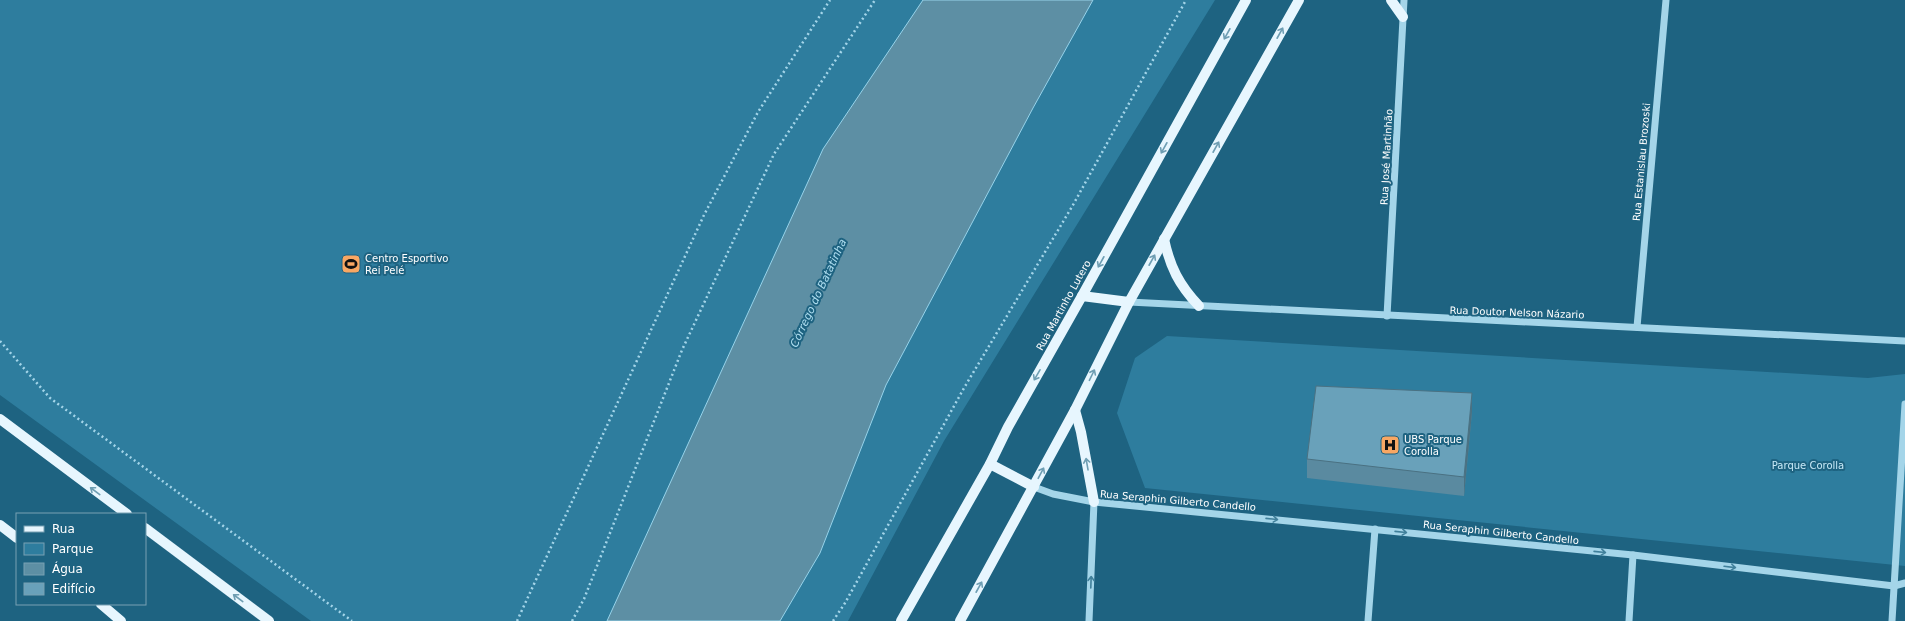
<svg xmlns="http://www.w3.org/2000/svg" width="1905" height="621" font-family="'DejaVu Sans',sans-serif">
  <style>
    .green { fill: #2e7d9e }
    .water { fill: #5d8fa4; stroke: #97d3ea }
    .lines { fill: none; stroke-linecap: round; stroke-linejoin: round }
    .path { stroke: #a4d5e9; stroke-width: 2.5; stroke-dasharray: 2 3; stroke-linecap: butt }
    .minor { stroke: #a4d5e9; stroke-width: 7 }
    .major { stroke: #e7f6fe; stroke-width: 10 }
    .wall { fill: #5a8aa0 }
    .shaded-wall { fill: #4a7182 }
    .building { fill: #69a1ba; stroke: #4a7182 }
    .oneway { stroke: #6e9eb3 }
    .oneway2 { stroke: #40809b }
    .labels { text-anchor: middle; stroke-width: 4; stroke-linejoin: round; paint-order: stroke }
    .street-label { font-size: 10px; fill: #fff; stroke: #1e6381 }
    .poi-label { font-size: 10px; fill: #fff; stroke: #1e6381; text-anchor: start }
    .park-label { font-size: 10px; fill: #c8e9f7; stroke: #1e6381 }
    .water-label { font-size: 11px; font-style: italic; fill: #afdef0; stroke: #1e6381 }
  </style>
  <rect width="100%" height="100%" fill="#1e6381"/>
  <g class="green">
    <polygon points="0,0 1215,0 944,441 848,621 311,621 0,395"/>
    <polygon points="1167,336 1868,378 1905,374 1905,566 1145,488 1117,413 1135,358"/>
  </g>
  <polygon class="water" points="923,0 1093,0 1033,108 886,385 820,553 780,621 607,621 823,149"/>
  <g class="lines">
    <g class="path">
      <polyline points="0,341 50,398 352,621"/>
      <polyline points="517,621 704,215 758,112 830,0"/>
      <polyline points="572,621 584,599 682,350 774,154 875,0"/>
      <polyline points="833,621 845,603 964,388 1073,205 1186,0"/>
    </g>
    <g class="minor">
      <polyline points="1129,302 1905,341"/>
      <polyline points="1387,316 1404,0"/>
      <polyline points="1637,327 1666,0"/>
      <polyline points="1034,487 1053,494 1094,502 1633,555 1894,586 1905,583"/>
      <polyline points="1089,621 1094,502"/>
      <polyline points="1368,621 1375,529"/>
      <polyline points="1629,621 1633,555"/>
      <polyline points="1892,621 1905,404"/>
    </g>
    <g class="major">
      <polyline points="1391,0 1403,17"/>
      <path d="M1164,239C1170,267 1179,285 1199,306"/>
      <polyline points="1082,296 1129,302"/>
      <polyline points="1075,410 1081,432 1094,502"/>
      <polyline points="0,419 127,514"/>
      <polyline points="990,464 1034,487"/>
      <polyline points="0,525 17,538"/>
      <polyline points="145,528 269,621"/>
      <polyline points="101,604 121,621"/>
      <polyline points="901,621 990,464 1008,427 1082,296 1246,0"/>
      <polyline points="960,621 1075,410 1129,302 1299,0"/>
    </g>
  </g>
  <polygon class="wall" points="1472,412 1464,496 1307,478 1307,459"/>
  <polygon class="shaded-wall" points="1472,393 1472,412 1464,496 1464,477"/>
  <polygon class="building" points="1316,386 1472,393 1464,477 1307,459"/>
  <defs><path id="oneway-shaft" d="M-6 0H5M1.5-3L5.5 0L1.5 3" fill="none" stroke-width="1.6" stroke-linecap="round" stroke-linejoin="round"/></defs>
  <g class="oneway">
    <use href="#oneway-shaft" transform="translate(1280 33) rotate(-61)"/>
    <use href="#oneway-shaft" transform="translate(1227 34) rotate(119)"/>
    <use href="#oneway-shaft" transform="translate(1216 147) rotate(-61)"/>
    <use href="#oneway-shaft" transform="translate(1164 148) rotate(119)"/>
    <use href="#oneway-shaft" transform="translate(1152 260) rotate(-61)"/>
    <use href="#oneway-shaft" transform="translate(1101 262) rotate(119)"/>
    <use href="#oneway-shaft" transform="translate(1037 375) rotate(120)"/>
    <use href="#oneway-shaft" transform="translate(1092 375) rotate(-64)"/>
    <use href="#oneway-shaft" transform="translate(1087 464) rotate(-100)"/>
    <use href="#oneway-shaft" transform="translate(1041 473) rotate(-62)"/>
    <use href="#oneway-shaft" transform="translate(95 491) rotate(-143)"/>
    <use href="#oneway-shaft" transform="translate(979 587) rotate(-61)"/>
    <use href="#oneway-shaft" transform="translate(238 598) rotate(-143)"/>
  </g>
  <g class="oneway2">
    <use href="#oneway-shaft" transform="translate(1272 519) rotate(6)"/>
    <use href="#oneway-shaft" transform="translate(1401 532) rotate(6)"/>
    <use href="#oneway-shaft" transform="translate(1600 552) rotate(6)"/>
    <use href="#oneway-shaft" transform="translate(1730 567) rotate(7)"/>
    <use href="#oneway-shaft" transform="translate(1091 582) rotate(-88)"/>
  </g>
  <defs>
    <symbol id="stadium-square" viewBox="-11 -11 22 22"><rect x="-9" y="-9" width="18" height="18" rx="4" fill="#f8a763" stroke="#1e6381"/><path d="M0-5a6.5 5 0 1 0 0 10a6.5 5 0 1 0 0-10ZM-3.5-1.8h7v3.6h-7Z" fill="#111"/></symbol>
    <symbol id="hospital-square" viewBox="-11 -11 22 22"><rect x="-9" y="-9" width="18" height="18" rx="4" fill="#f8a763" stroke="#1e6381"/><path d="M-5-5h3v3.5h4V-5h3V5h-3V1.5h-4V5h-3Z" fill="#111"/></symbol>
  </defs>
  <g fill-rule="evenodd">
    <use href="#stadium-square" x="340" y="253" width="22" height="22"/>
    <use href="#hospital-square" x="1379" y="434" width="22" height="22"/>
  </g>
  <g class="labels">
    <g class="street-label">
      <text transform="translate(1386 157) rotate(-87)" y="4">Rua José Martinhão</text>
      <text transform="translate(1641 162) rotate(-85)" y="4">Rua Estanislau Brozoski</text>
      <text transform="translate(1063 305) rotate(-61)" y="4">Rua Martinho Lutero</text>
      <text transform="translate(1517 312) rotate(2)" y="4">Rua Doutor Nelson Názario</text>
      <text transform="translate(1178 500) rotate(5)" y="4">Rua Seraphin Gilberto Candello</text>
      <text transform="translate(1501 532) rotate(6)" y="4">Rua Seraphin Gilberto Candello</text>
    </g>
    <g class="poi-label">
      <text x="365" y="262">Centro Esportivo<tspan x="365" dy="12">Rei Pelé</tspan></text>
      <text x="1404" y="443">UBS Parque<tspan x="1404" dy="12">Corolla</tspan></text>
    </g>
    <g class="park-label">
      <text x="1808" y="469">Parque Corolla</text>
    </g>
    <g class="water-label">
      <text transform="translate(818 293) rotate(-65)" y="4">Córrego do Batatinha</text>
    </g>
  </g>
  <rect x="16" y="513" width="130" height="92" fill="#1e6381" stroke="#78a1b3"/>
  <rect x="24" y="526" width="20" height="6" fill="#e7f6fe" stroke="#78a1b3"/>
  <text x="52" y="533" font-size="12" fill="#ffffff">Rua</text>
  <rect x="24" y="543" width="20" height="12" fill="#2e7d9e" stroke="#78a1b3"/>
  <text x="52" y="553" font-size="12" fill="#ffffff">Parque</text>
  <rect x="24" y="563" width="20" height="12" fill="#5d8fa4" stroke="#78a1b3"/>
  <text x="52" y="573" font-size="12" fill="#ffffff">Água</text>
  <rect x="24" y="583" width="20" height="12" fill="#69a1ba" stroke="#78a1b3"/>
  <text x="52" y="593" font-size="12" fill="#ffffff">Edifício</text>
</svg>
